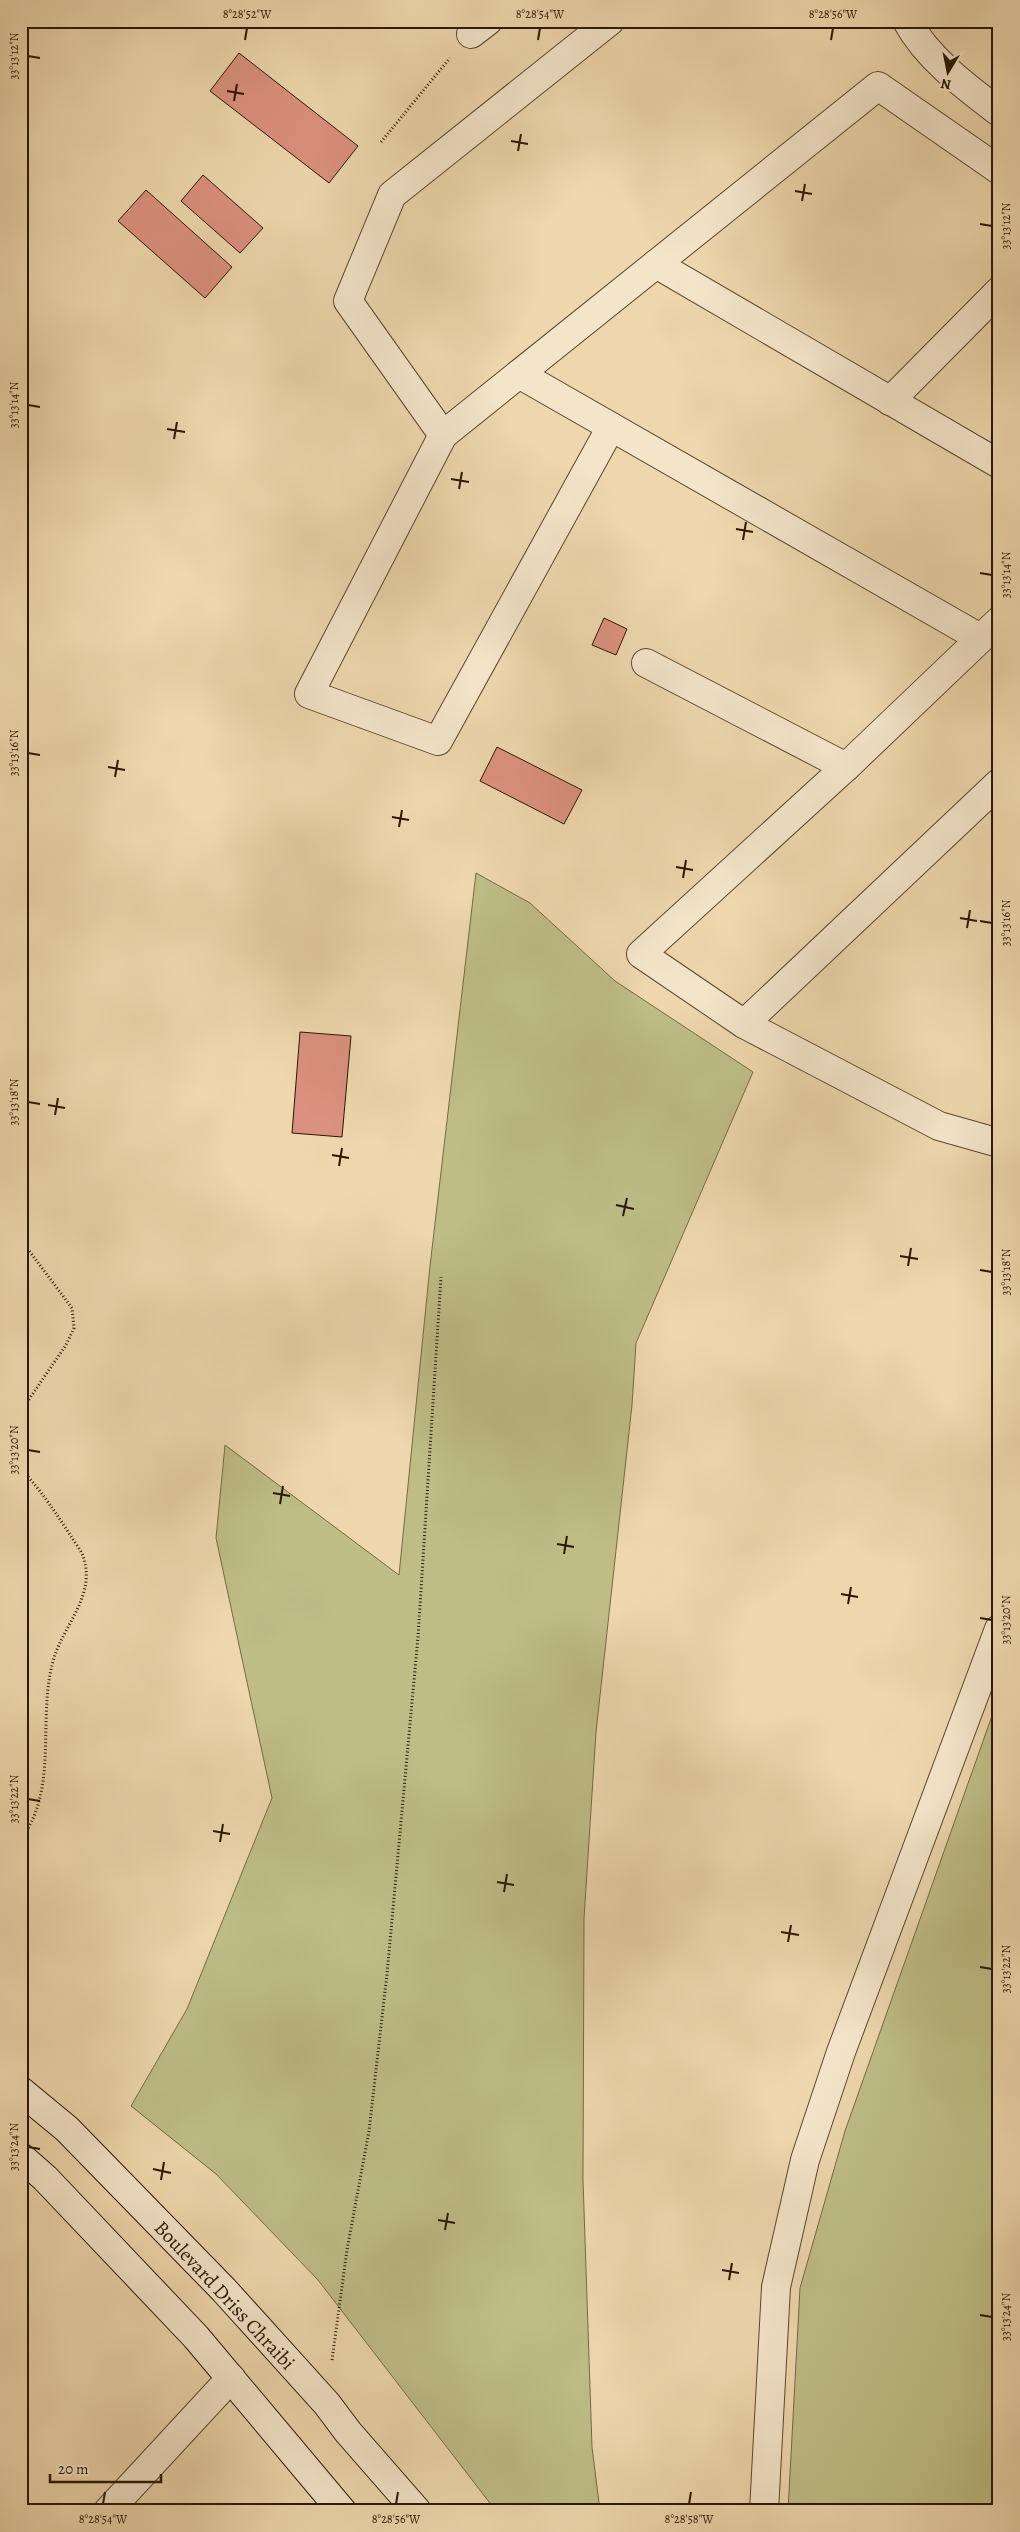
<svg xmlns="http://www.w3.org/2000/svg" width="1020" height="2532" font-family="Alegreya,serif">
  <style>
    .green { fill: #bebd86; stroke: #746a44 }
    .building { fill: #db917f; stroke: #291702 }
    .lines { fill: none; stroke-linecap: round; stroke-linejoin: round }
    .minor-casing { stroke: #5a472d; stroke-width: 30 }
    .secondary-casing { stroke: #291702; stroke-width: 30 }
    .path { stroke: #291702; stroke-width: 3; stroke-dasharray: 1 2.5; stroke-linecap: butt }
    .minor { stroke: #f4e5ca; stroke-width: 28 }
    .secondary { stroke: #f4e5ca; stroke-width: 28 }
    .ticks { fill: none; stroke: #291702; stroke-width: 2 }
    .labels { text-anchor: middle; stroke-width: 4; stroke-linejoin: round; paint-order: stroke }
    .street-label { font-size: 20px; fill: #291702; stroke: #f4e5ca }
    .neatline { fill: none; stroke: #291702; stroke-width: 2 }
    .ticks-label { font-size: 12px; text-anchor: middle; fill: #291702 }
  </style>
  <rect width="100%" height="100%" fill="#eed7ad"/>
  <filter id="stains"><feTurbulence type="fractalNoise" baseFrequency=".004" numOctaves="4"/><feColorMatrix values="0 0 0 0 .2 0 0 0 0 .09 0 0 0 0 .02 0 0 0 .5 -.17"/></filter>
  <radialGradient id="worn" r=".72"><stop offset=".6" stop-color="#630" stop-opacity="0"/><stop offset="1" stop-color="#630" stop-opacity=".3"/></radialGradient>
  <g class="green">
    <polygon points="476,873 530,903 615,981 753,1072 636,1343 632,1405 596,1732 584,1918 583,2180 592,2447 600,2511 496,2511 318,2280 216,2174 131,2106 187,2009 272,1798 216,1538 225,1445 399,1575 430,1266"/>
    <polygon points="999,1696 999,2511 788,2511 800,2288 845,2131"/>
  </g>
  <g class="building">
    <polygon points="239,53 358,146 329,183 210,91"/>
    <polygon points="203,175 263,228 240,253 181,201"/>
    <polygon points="146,190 232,267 205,298 118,221"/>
    <polygon points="604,618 627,629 616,655 592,645"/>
    <polygon points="497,747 582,790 564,824 480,781"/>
    <polygon points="300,1032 351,1036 342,1137 292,1133"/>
  </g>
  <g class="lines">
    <defs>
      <g id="minor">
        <path d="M907,21C927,58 966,87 999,112"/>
        <polyline points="471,34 488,21"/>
        <polyline points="656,264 999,464"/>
        <polyline points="519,374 980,638"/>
        <polyline points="890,401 999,291"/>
        <polyline points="611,427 438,741 309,694 443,435 878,86 999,170"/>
        <polyline points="443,435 348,301 392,195 610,21"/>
        <polyline points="999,621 846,767 641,954 744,1024 939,1126 999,1143"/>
        <polyline points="646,663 846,767"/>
        <polyline points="744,1024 999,783"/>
        <polyline points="108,2511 231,2378"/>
        <polyline points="764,2511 776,2287 805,2160 841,2052 999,1629"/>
      </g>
      <g id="secondary">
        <polyline points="21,2091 67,2129 224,2290 327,2404 348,2432 417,2511"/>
        <polyline points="21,2157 45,2178 196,2337 342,2511"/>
      </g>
    </defs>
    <use href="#minor" class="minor-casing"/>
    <use href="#secondary" class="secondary-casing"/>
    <g class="path">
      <polyline points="381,142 450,58"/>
      <polyline points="21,1240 72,1308 74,1328 66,1345 21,1411"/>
      <path d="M21,1469C41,1490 55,1512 71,1536C75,1543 82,1551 84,1559C95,1596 64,1625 54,1658C36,1717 60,1787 21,1839"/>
      <polyline points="332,2360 347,2250 369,2131 387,1974 418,1637 441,1277"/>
    </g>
    <use href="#minor" class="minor"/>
    <use href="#secondary" class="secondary"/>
  </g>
  <path class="ticks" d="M245,40L247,28M538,40L540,28M831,40L833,28M28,56L40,58M227,91L244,94M234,101L237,84M511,141L528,144M518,151L521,134M795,191L812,194M802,201L805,184M980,224L992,226M28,405L40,407M167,429L185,432M174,439L177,422M451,479L469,482M459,489L462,472M736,529L753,532M743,540L746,522M980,573L992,575M28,753L40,755M108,767L125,770M115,777L118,760M392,817L409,820M399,827L402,810M676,867L693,870M683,878L686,860M960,918L977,921M980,921L992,923M967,928L970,910M28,1102L40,1104M48,1105L65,1108M55,1115L58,1098M332,1155L349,1158M339,1166L342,1148M616,1205L634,1209M623,1216L627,1198M900,1256L918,1259M908,1266L911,1248M980,1270L992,1272M28,1450L40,1452M273,1493L290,1496M280,1504L283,1486M557,1544L574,1547M564,1554L567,1536M841,1594L858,1597M848,1604L851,1587M980,1618L992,1620M28,1799L40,1801M213,1831L230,1834M220,1842L223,1824M497,1882L514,1885M504,1892L507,1874M781,1932L799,1935M788,1942L791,1925M980,1967L992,1969M28,2147L40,2149M153,2169L171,2173M161,2180L164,2162M438,2220L455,2223M445,2230L448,2213M722,2270L739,2273M729,2280L732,2263M980,2315L992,2317M103,2504L105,2492M396,2504L398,2492M689,2504L691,2492"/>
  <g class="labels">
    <g class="street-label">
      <text transform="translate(225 2295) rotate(47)" y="7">Boulevard Driss Chraibi</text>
    </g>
  </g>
  <rect width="1020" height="2532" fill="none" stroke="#eed7ad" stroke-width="55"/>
  <g transform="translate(948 72) rotate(190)" stroke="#f4e5ca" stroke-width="4" paint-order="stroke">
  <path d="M0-4L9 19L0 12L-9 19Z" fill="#291702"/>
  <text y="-8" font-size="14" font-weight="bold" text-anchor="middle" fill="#291702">N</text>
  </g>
  <path d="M50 2474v8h111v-8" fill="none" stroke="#291702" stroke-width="2.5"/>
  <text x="58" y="2474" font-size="15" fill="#291702" stroke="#f4e5ca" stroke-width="4" paint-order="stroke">20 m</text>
  <rect x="28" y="28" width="964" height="2476" class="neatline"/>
  <g class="ticks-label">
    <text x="247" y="18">8°28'52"W</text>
    <text x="540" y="18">8°28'54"W</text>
    <text x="833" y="18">8°28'56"W</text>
    <text transform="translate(14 56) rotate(-90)" y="4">33°13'12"N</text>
    <text transform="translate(1006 226) rotate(-90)" y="4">33°13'12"N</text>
    <text transform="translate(14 405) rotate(-90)" y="4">33°13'14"N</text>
    <text transform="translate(1006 575) rotate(-90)" y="4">33°13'14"N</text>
    <text transform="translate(14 753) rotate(-90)" y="4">33°13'16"N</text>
    <text transform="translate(1006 923) rotate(-90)" y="4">33°13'16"N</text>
    <text transform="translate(14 1102) rotate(-90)" y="4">33°13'18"N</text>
    <text transform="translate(1006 1272) rotate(-90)" y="4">33°13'18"N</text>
    <text transform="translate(14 1450) rotate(-90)" y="4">33°13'20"N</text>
    <text transform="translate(1006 1620) rotate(-90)" y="4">33°13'20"N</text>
    <text transform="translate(14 1799) rotate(-90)" y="4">33°13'22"N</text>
    <text transform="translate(1006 1969) rotate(-90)" y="4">33°13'22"N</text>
    <text transform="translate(14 2147) rotate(-90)" y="4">33°13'24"N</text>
    <text transform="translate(1006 2317) rotate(-90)" y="4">33°13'24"N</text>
    <text x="103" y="2523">8°28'54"W</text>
    <text x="396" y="2523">8°28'56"W</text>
    <text x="689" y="2523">8°28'58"W</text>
  </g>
  <rect width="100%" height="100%" filter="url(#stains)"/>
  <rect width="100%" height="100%" fill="url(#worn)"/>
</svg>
